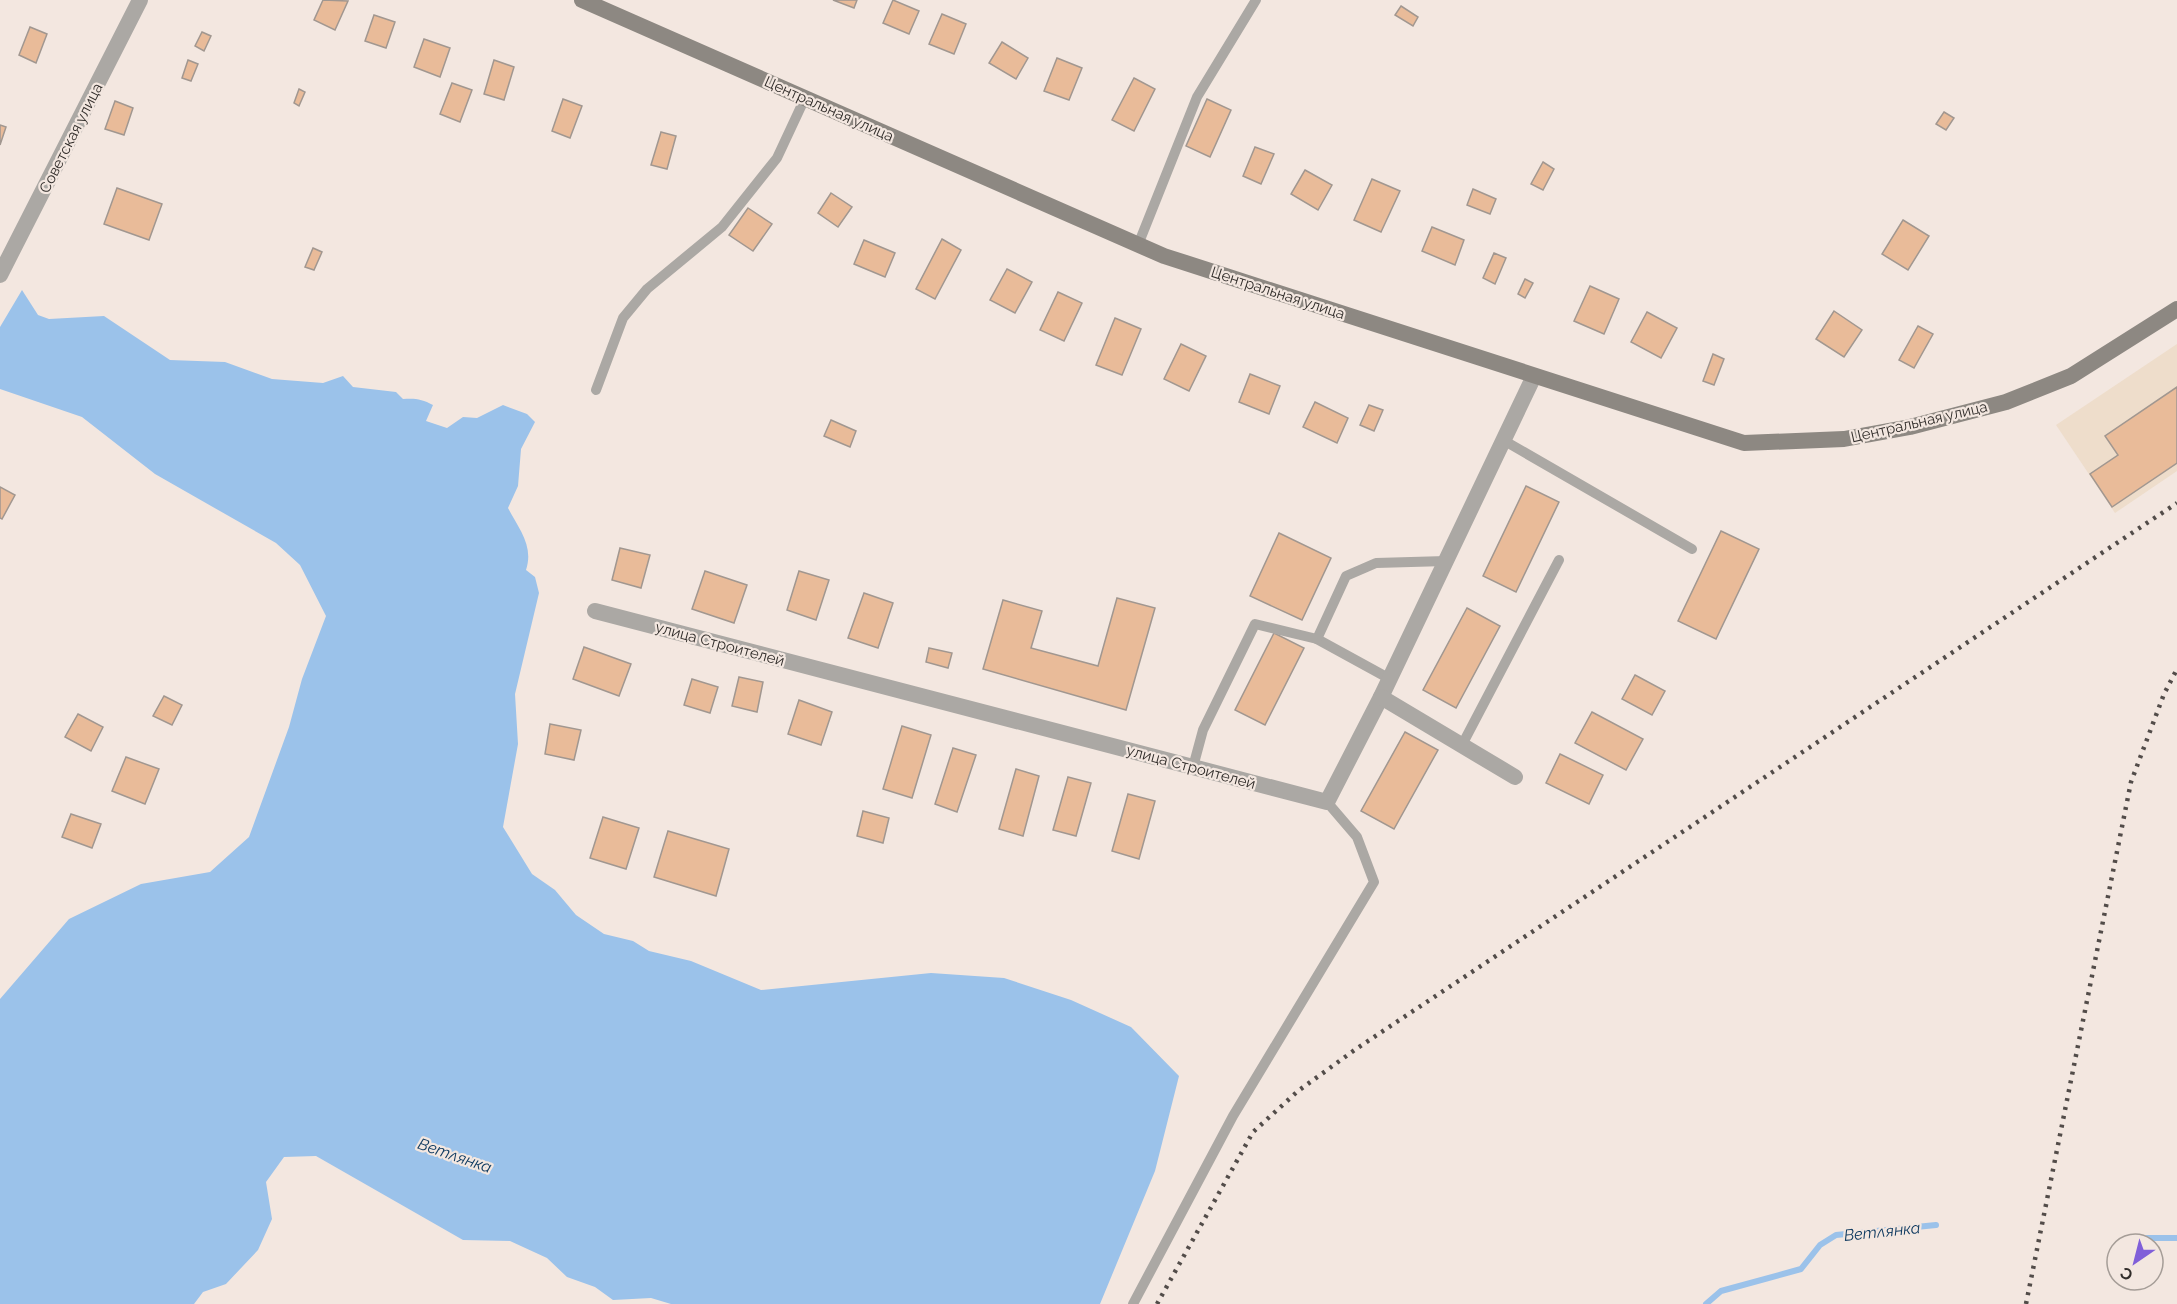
<svg xmlns="http://www.w3.org/2000/svg" width="2177" height="1304" font-family="Raleway,sans-serif">
  <style>
    .industrial { fill: #eeddcb }
    .water { fill: #9bc2ea }
    .lines { fill: none; stroke-linecap: round; stroke-linejoin: round }
    .stream { stroke: #9bc2ea; stroke-width: 6 }
    .building { fill: #e9bb99; stroke: #a19790; stroke-width: 1.5 }
    .service { stroke: #aba8a4; stroke-width: 10 }
    .minor { stroke: #aba8a4; stroke-width: 16 }
    .secondary { stroke: #8d8882; stroke-width: 16 }
    .rail { stroke: #524c49; stroke-width: 4.5; stroke-dasharray: 3 6; stroke-linecap: butt }
    .labels { text-anchor: middle; stroke-width: 4.5; stroke-linejoin: round; paint-order: stroke }
    .street-label { font-size: 15px; fill: #312d2a; stroke: #f3e7e0 }
    .water-label { font-size: 16px; font-style: italic; fill: #103b61; stroke: #f3e7e0 }
  </style>
  <rect width="100%" height="100%" fill="#f3e7e0"/>
  <polygon class="industrial" points="2177,344 2177,471 2115,513 2056,425"/>
  <path class="water" d="M22,290L38,315L49,319L104,316L170,360L225,362L272,379L323,383L343,376L353,387L396,392L403,399C415,398 422,399 433,405L426,421L447,428L463,417L477,418L503,405L527,414L535,422L521,449L518,486L508,508C519,529 534,546 526,570L535,577L539,593L515,694L518,744L503,827L532,874L555,890L576,915L604,934L633,941L649,951L691,961L761,990L931,973L1004,978L1071,1000L1131,1027L1179,1076L1155,1171L1100,1304H671L651,1298L613,1300L595,1287L567,1277L547,1258L510,1241L463,1240L316,1156L284,1157L266,1182L272,1219L258,1250L226,1284L203,1292L194,1304H0V999L69,919L141,884L210,872L249,837L289,727L302,679L326,616L300,565L276,543L155,474L82,417L0,389V327Z"/>
  <g class="lines">
    <g class="stream">
      <polyline points="2147,1238 2177,1238"/>
      <polyline points="1706,1304 1721,1291 1801,1269 1820,1245 1836,1235 1936,1225"/>
    </g>
  </g>
  <g class="building">
    <polygon points="323,0 348,1 335,30 314,20"/>
    <polygon points="833,0 857,0 854,8"/>
    <polygon points="893,0 919,11 909,34 883,23"/>
    <polygon points="1401,6 1418,17 1413,26 1395,15"/>
    <polygon points="942,14 966,24 954,54 929,44"/>
    <polygon points="374,15 395,22 386,48 365,41"/>
    <polygon points="30,27 47,34 36,63 19,55"/>
    <polygon points="202,32 211,36 204,51 195,46"/>
    <polygon points="424,39 450,48 440,77 414,67"/>
    <polygon points="1002,42 1028,58 1016,79 989,63"/>
    <polygon points="1057,58 1082,68 1069,100 1044,91"/>
    <polygon points="188,60 198,64 191,81 182,78"/>
    <polygon points="494,60 514,67 504,100 484,94"/>
    <polygon points="1134,78 1155,89 1134,131 1112,120"/>
    <polygon points="452,83 472,90 460,122 440,114"/>
    <polygon points="299,89 305,92 299,106 294,103"/>
    <polygon points="563,99 582,106 570,138 552,131"/>
    <polygon points="1207,99 1231,110 1210,157 1186,146"/>
    <polygon points="115,101 133,108 124,135 105,129"/>
    <polygon points="1944,112 1954,118 1946,130 1936,124"/>
    <polygon points="0,125 6,127 0,145"/>
    <polygon points="661,132 676,136 667,169 651,165"/>
    <polygon points="1255,147 1274,154 1261,184 1243,176"/>
    <polygon points="1543,162 1554,169 1543,190 1531,184"/>
    <polygon points="1305,170 1332,185 1318,210 1291,194"/>
    <polygon points="1372,179 1400,191 1381,232 1354,220"/>
    <polygon points="117,188 162,204 149,240 104,224"/>
    <polygon points="1473,189 1496,199 1490,214 1467,205"/>
    <polygon points="831,193 852,207 838,227 818,213"/>
    <polygon points="748,208 772,224 753,251 729,235"/>
    <polygon points="1903,220 1929,236 1908,270 1882,254"/>
    <polygon points="1432,227 1464,240 1455,265 1422,251"/>
    <polygon points="942,239 961,250 935,299 916,289"/>
    <polygon points="864,240 895,253 885,277 854,264"/>
    <polygon points="313,248 322,252 314,270 305,267"/>
    <polygon points="1494,253 1506,258 1495,284 1483,278"/>
    <polygon points="1007,269 1032,282 1015,313 990,300"/>
    <polygon points="1525,279 1533,283 1525,298 1518,294"/>
    <polygon points="1590,286 1619,299 1604,334 1574,321"/>
    <polygon points="1058,292 1082,303 1064,341 1040,330"/>
    <polygon points="1834,311 1862,330 1844,357 1816,339"/>
    <polygon points="1647,312 1677,328 1661,358 1631,342"/>
    <polygon points="1115,318 1141,329 1122,375 1096,365"/>
    <polygon points="1918,326 1933,334 1914,368 1899,360"/>
    <polygon points="1181,344 1206,356 1189,391 1164,379"/>
    <polygon points="1713,354 1724,359 1714,385 1703,381"/>
    <polygon points="1250,374 1280,386 1269,414 1239,402"/>
    <polygon points="2177,387 2177,463 2112,507 2090,474 2118,455 2105,436"/>
    <polygon points="1315,402 1348,418 1337,443 1303,427"/>
    <polygon points="1369,405 1383,410 1374,431 1360,425"/>
    <polygon points="831,420 856,431 850,447 824,436"/>
    <polygon points="1526,486 1559,502 1516,592 1483,576"/>
    <polygon points="0,487 15,495 2,519 0,518"/>
    <polygon points="1721,531 1759,549 1716,639 1678,621"/>
    <polygon points="1279,533 1331,558 1302,620 1250,596"/>
    <polygon points="620,548 650,555 641,588 612,580"/>
    <polygon points="705,571 747,585 734,623 692,609"/>
    <polygon points="799,571 829,580 816,620 787,610"/>
    <polygon points="864,593 893,603 878,648 848,638"/>
    <polygon points="1117,598 1155,608 1126,710 983,669 1003,600 1042,611 1031,648 1098,666"/>
    <polygon points="1467,608 1500,626 1456,708 1423,690"/>
    <polygon points="1274,633 1304,648 1265,725 1235,710"/>
    <polygon points="584,647 631,664 619,696 573,679"/>
    <polygon points="929,648 952,653 948,668 926,662"/>
    <polygon points="1635,675 1665,691 1652,715 1622,699"/>
    <polygon points="739,677 763,682 757,712 732,706"/>
    <polygon points="692,679 718,687 710,713 684,705"/>
    <polygon points="164,696 182,705 172,725 153,716"/>
    <polygon points="799,700 832,712 821,745 788,734"/>
    <polygon points="1592,712 1643,739 1626,770 1575,743"/>
    <polygon points="78,714 103,727 91,751 65,737"/>
    <polygon points="550,724 581,730 574,760 545,754"/>
    <polygon points="902,726 931,735 912,798 883,789"/>
    <polygon points="1405,732 1438,750 1394,829 1361,811"/>
    <polygon points="953,748 976,755 957,812 935,804"/>
    <polygon points="1560,754 1603,775 1589,804 1546,783"/>
    <polygon points="126,757 159,769 145,804 112,791"/>
    <polygon points="1016,769 1039,776 1023,836 999,829"/>
    <polygon points="1068,777 1091,783 1076,836 1053,830"/>
    <polygon points="1128,794 1155,801 1139,859 1112,851"/>
    <polygon points="863,811 889,818 883,843 857,836"/>
    <polygon points="71,814 101,824 92,848 62,837"/>
    <polygon points="603,817 639,828 626,869 590,858"/>
    <polygon points="668,831 729,849 716,896 654,877"/>
  </g>
  <g class="lines">
    <g class="service">
      <polyline points="1138,245 1197,97 1256,0"/>
      <polyline points="596,390 623,318 647,289 722,227 777,158 805,98"/>
      <polyline points="1503,440 1692,549"/>
      <polyline points="1390,679 1317,639 1346,576 1376,563 1446,561"/>
      <polyline points="1462,745 1559,560"/>
      <polyline points="1193,767 1203,730 1255,624 1317,639"/>
      <polyline points="1133,1304 1233,1116 1374,882 1357,837 1327,802"/>
    </g>
    <g class="minor">
      <polyline points="0,275 140,0"/>
      <polyline points="595,611 1327,802 1381,697 1534,376"/>
      <polyline points="1381,697 1515,777"/>
    </g>
    <polyline class="secondary" points="582,0 1164,256 1744,443 1844,439 1910,427 2006,402 2071,376 2177,309"/>
    <g class="rail">
      <polyline points="1157,1304 1253,1132 1298,1091 1356,1049 2177,503"/>
      <polyline points="2026,1304 2131,782 2164,694 2177,669"/>
    </g>
  </g>
  <g class="labels">
    <g class="street-label">
      <text transform="translate(829 109) rotate(24)" y="5">Центральная улица</text>
      <text transform="translate(71 138) rotate(-63)" y="5">Советская улица</text>
      <text transform="translate(1278 293) rotate(18)" y="5">Центральная улица</text>
      <text transform="translate(1919 422) rotate(-13)" y="5">Центральная улица</text>
      <text transform="translate(720 644) rotate(15)" y="5">улица Строителей</text>
      <text transform="translate(1191 767) rotate(15)" y="5">улица Строителей</text>
    </g>
    <g class="water-label">
      <text transform="translate(455 1155) rotate(19)" y="6">Ветлянка</text>
      <text transform="translate(1882 1231) rotate(-6)" y="6">Ветлянка</text>
    </g>
  </g>
  <g transform="translate(2135 1262) rotate(215)"><circle r="28" fill="#f3e7e0" stroke="#a59d97" stroke-width="1.5"/>
  <path d="M0-4.5L10 22L0 15L-10 22Z" fill="#805fd9"/>
  <text y="-9" font-size="16" font-weight="bold" text-anchor="middle" fill="#312d2a">С</text>
  </g>
</svg>
